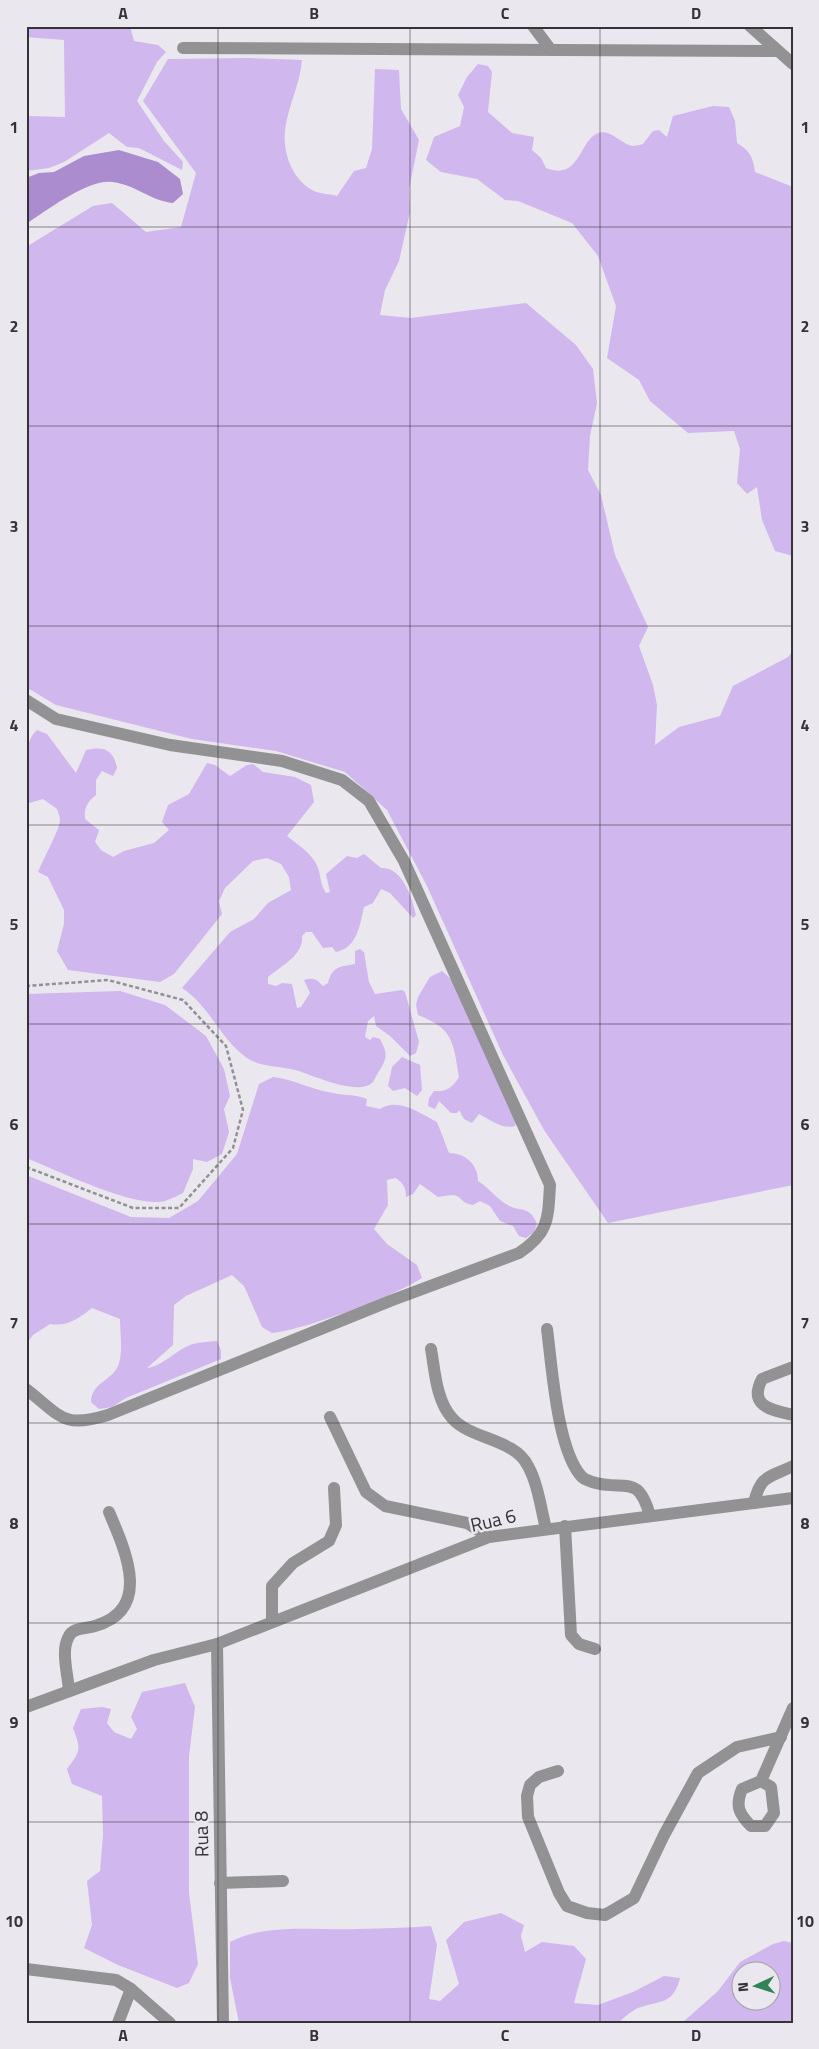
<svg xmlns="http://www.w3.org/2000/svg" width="819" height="2049" font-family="'Titillium Web',sans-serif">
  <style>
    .green { fill: #d0b7ee; fill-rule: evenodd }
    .water { fill: #ab8cce }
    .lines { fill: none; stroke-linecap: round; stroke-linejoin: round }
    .path { stroke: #929095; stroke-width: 2.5; stroke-dasharray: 4 2.5; stroke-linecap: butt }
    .minor { stroke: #929193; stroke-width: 12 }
    .grid { fill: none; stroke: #343336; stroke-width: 1; stroke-opacity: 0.55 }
    .labels { text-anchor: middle; stroke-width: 5; stroke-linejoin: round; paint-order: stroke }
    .street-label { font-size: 19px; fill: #343336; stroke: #eae7ee }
    .neatline { fill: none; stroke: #343336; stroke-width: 2 }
    .grid-label { font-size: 16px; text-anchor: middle; font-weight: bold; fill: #343336 }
  </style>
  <rect width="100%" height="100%" fill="#eae7ee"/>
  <g class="green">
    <polygon points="26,26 130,26 134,41 158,45 166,52 157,62 137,101 164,141 183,162 182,170 139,148 127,147 109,133 64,162 49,168 26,171 26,116 65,117 64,40 26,37"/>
    <path d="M248,58L302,60C300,83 290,102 286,124C281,148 290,179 314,191C320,194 330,194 337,196L354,171L366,168L372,149L375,69L399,70L401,109L419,140L409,189L410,212L399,261L385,290L380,315L411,318L526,303L576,345L593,369L597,403L590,436L588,470L601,495L615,555L648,627L639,646L653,685L657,705L655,745L679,727L720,716L733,686L788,657L793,651V1185L608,1223L544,1130L503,1055L427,886L387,810L345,772L276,751L192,739L56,705L26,687V247L93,206L112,203L146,232L181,227L196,173L143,101L168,59Z"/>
    <path d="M478,64L488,66L492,72L488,112L512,133L534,137L532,150L541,158L546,168C579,181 579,143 596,134C610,127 620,144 632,146C635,146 640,145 643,144L653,131L659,130L667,137L673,116L713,106L729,107L735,121L737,143C750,151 753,157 755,172L793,187V556L775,551L762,520L757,487L747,494L737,483L740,449L734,431L688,433L650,401L639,380L607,358L616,306L598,256L572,223L518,201L505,200L477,179L441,172L426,160L434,137L460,126L464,107L458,95L467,77Z"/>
    <path d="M37,730L47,734L76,773L86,750C104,746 113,749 117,768L113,776L102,771L96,780V795C87,802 84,808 85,819L99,830L95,842L101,850L113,857L124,851L154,843L169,830L162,822L168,805L189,794L207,763L215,765L230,776L247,765L253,764L263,772L295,777L311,785L314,802L287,836C298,845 315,855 319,871C321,880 321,885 326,893L330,892L326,874L347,856L357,858L364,854L381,868C403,867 412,898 416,915L413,918L390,893L381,889L373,903L364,907C360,925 357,948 336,952L332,947L323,948L312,932H306L302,936C304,955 281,966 268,977V984L276,986L282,983L292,984L297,1008L301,1007L310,993L304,980C313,977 317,979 323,986L328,983C332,966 340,967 355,964V951L360,949L364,952L369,982L375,994L402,990L405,992L419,1042L416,1053L410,1056L390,1036L376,1026L374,1016L368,1021L365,1037L370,1040L373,1037L380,1039C387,1053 388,1056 380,1070C377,1073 375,1080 372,1083C356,1096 313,1075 295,1070C280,1066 260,1067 247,1058C220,1039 210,1006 182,988L230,932L254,919L268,903L291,890L289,877L281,864L267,858L253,861L225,888L219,901L222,914L174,974L160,982L68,970L57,951L64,924V910L48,877L38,872C42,861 60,829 60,820C60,817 58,812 57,809L43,799L26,804C26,783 21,743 37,730Z"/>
    <path d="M442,971L452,980L516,1121L515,1126C503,1130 489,1119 479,1114L472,1123L464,1119L459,1110L457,1113H451L439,1101L435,1109L428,1106L429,1098L434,1091C447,1092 452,1088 459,1077C453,1042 454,1029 418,1015L416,1005L418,997L430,977Z"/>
    <path d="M120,991L165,1005L206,1036L224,1069L230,1096L224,1109L229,1132L222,1154L207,1162L193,1159V1169L183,1193C177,1196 171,1199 165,1201C135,1209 57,1170 26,1158V994Z"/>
    <polygon points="402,1057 420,1065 422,1090 417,1096 405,1088 393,1091 388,1086 392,1067"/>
    <path d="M273,1077C294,1079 312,1090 333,1093C346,1096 356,1094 367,1099L366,1106L380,1109C398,1097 420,1113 437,1122L449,1153C465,1153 478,1164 478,1181C488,1187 496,1198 506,1204C519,1213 529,1204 537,1224L534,1232L526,1238L519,1236L513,1226L500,1221L490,1206L480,1201L473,1205C454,1201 467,1191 438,1197L420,1184L413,1194L406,1197C406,1188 403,1182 395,1178L387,1180L388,1205L374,1229L387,1244L417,1265L422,1278C392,1297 307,1329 272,1333L262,1327L244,1286L232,1275L186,1296L174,1305L173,1345L147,1368C164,1366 176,1349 193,1344C200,1342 209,1342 217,1341L221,1350V1359L126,1398L112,1407L99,1409L91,1402C91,1382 115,1380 119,1363C123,1350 120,1332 120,1319L92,1308C79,1318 68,1327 50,1324L33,1335L26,1344V1175L131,1217L169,1218L198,1201L237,1154L259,1084Z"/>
    <path d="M185,1683L195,1707L189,1756V1893L198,1964L189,1983L177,1988L118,1965L84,1948L92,1925L87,1881L100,1871L103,1835L102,1796L72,1784L67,1769C81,1751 81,1749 73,1728L81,1709L102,1707L111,1709L107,1723L114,1732L131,1739L137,1729L131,1717L142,1692Z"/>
    <path d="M501,1913L524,1925L521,1936L525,1952L542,1942L574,1946L586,1959L574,2003L598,2005L633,1992L664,1976L680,1978C673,2005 661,2000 638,2008C631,2011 624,2018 618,2023H239L230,1978V1942C269,1922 317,1931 359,1929C383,1928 407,1928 431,1926L437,1945L429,1999L440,2001L459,1984L446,1940L464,1922Z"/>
    <path d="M784,1941L793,1943V2023H682L718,1991L740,1962L773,1944ZM742,1972H772V2002H742Z"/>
  </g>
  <path class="water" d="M119,150L158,162L180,179L183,194L173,203C151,201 134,184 112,182C88,179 46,211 26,224V178L39,173L54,172L84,156Z"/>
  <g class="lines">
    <polyline class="path" points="26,986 108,980 183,1000 226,1046 243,1110 233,1148 179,1208 133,1208 26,1167"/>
    <g class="minor">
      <polyline points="533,26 551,50"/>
      <polyline points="750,26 793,64"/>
      <polyline points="183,48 776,51"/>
      <path d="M26,700L56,719L170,745L282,761L342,780L369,801L404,861L550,1185C548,1219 549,1233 519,1253L390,1301L108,1415C62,1429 61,1416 26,1389"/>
      <path d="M547,1329C552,1366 557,1451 582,1477C585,1480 588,1480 592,1482C625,1492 638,1472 650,1516"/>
      <path d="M431,1349C435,1371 436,1400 452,1418C471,1440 514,1438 528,1466C538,1484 541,1509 546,1529"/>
      <path d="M793,1367L762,1379C748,1406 771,1410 793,1415"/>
      <polyline points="330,1417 366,1492 385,1506 467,1523 489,1537"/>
      <path d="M754,1503C761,1474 769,1478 793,1466"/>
      <polyline points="565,1526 571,1635 579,1644 595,1649"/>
      <polyline points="272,1621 272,1586 293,1563 329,1541 336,1525 334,1488"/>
      <polyline points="217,1644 223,2023"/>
      <path d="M69,1691C68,1675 61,1652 68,1638C72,1627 86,1629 95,1626C153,1609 125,1550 109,1512"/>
      <polyline points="26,1707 154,1660 217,1644 489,1537 793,1498"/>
      <polyline points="558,1771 539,1777 530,1785 527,1796 528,1817 559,1893 567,1906 587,1913 605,1915 634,1898 664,1835 698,1773 737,1747 781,1737"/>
      <path d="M761,1781L771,1787L774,1813L765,1826H751C739,1814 735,1806 742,1789L761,1781L793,1708"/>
      <polyline points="220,1883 283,1881"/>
      <polyline points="26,1969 116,1980 131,1989 170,2023"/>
      <polyline points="118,2023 131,1989"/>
    </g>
  </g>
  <path class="grid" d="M218,26V2023M410,26V2023M600,26V2023M26,227H793M26,426H793M26,626H793M26,825H793M26,1024H793M26,1224H793M26,1423H793M26,1623H793M26,1822H793"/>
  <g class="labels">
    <g class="street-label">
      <text transform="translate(493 1520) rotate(-13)" y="7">Rua 6</text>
      <text transform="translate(201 1834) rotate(-91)" y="7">Rua 8</text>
    </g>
  </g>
  <rect width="819" height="2049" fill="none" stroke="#eae7ee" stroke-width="55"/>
  <g transform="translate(756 1986) rotate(266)"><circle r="24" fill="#eae7ee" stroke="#a19fa4"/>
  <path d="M0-4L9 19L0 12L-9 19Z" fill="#318355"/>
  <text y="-8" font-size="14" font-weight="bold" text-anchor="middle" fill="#343336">N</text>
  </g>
  <rect x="28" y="28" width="764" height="1994" class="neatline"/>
  <g class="grid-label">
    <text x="123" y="19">A</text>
    <text x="314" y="19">B</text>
    <text x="505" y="19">C</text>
    <text x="696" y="19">D</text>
    <text x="14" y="133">1</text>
    <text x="805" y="133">1</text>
    <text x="14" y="332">2</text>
    <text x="805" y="332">2</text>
    <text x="14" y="532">3</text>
    <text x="805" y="532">3</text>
    <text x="14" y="731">4</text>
    <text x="805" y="731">4</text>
    <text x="14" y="930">5</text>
    <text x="805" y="930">5</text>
    <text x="14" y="1130">6</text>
    <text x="805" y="1130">6</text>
    <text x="14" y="1329">7</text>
    <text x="805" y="1329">7</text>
    <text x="14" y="1529">8</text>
    <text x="805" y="1529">8</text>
    <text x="14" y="1728">9</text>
    <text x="805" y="1728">9</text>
    <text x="14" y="1927">10</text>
    <text x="805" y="1927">10</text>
    <text x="123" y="2041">A</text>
    <text x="314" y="2041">B</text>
    <text x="505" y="2041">C</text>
    <text x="696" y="2041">D</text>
  </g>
</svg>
